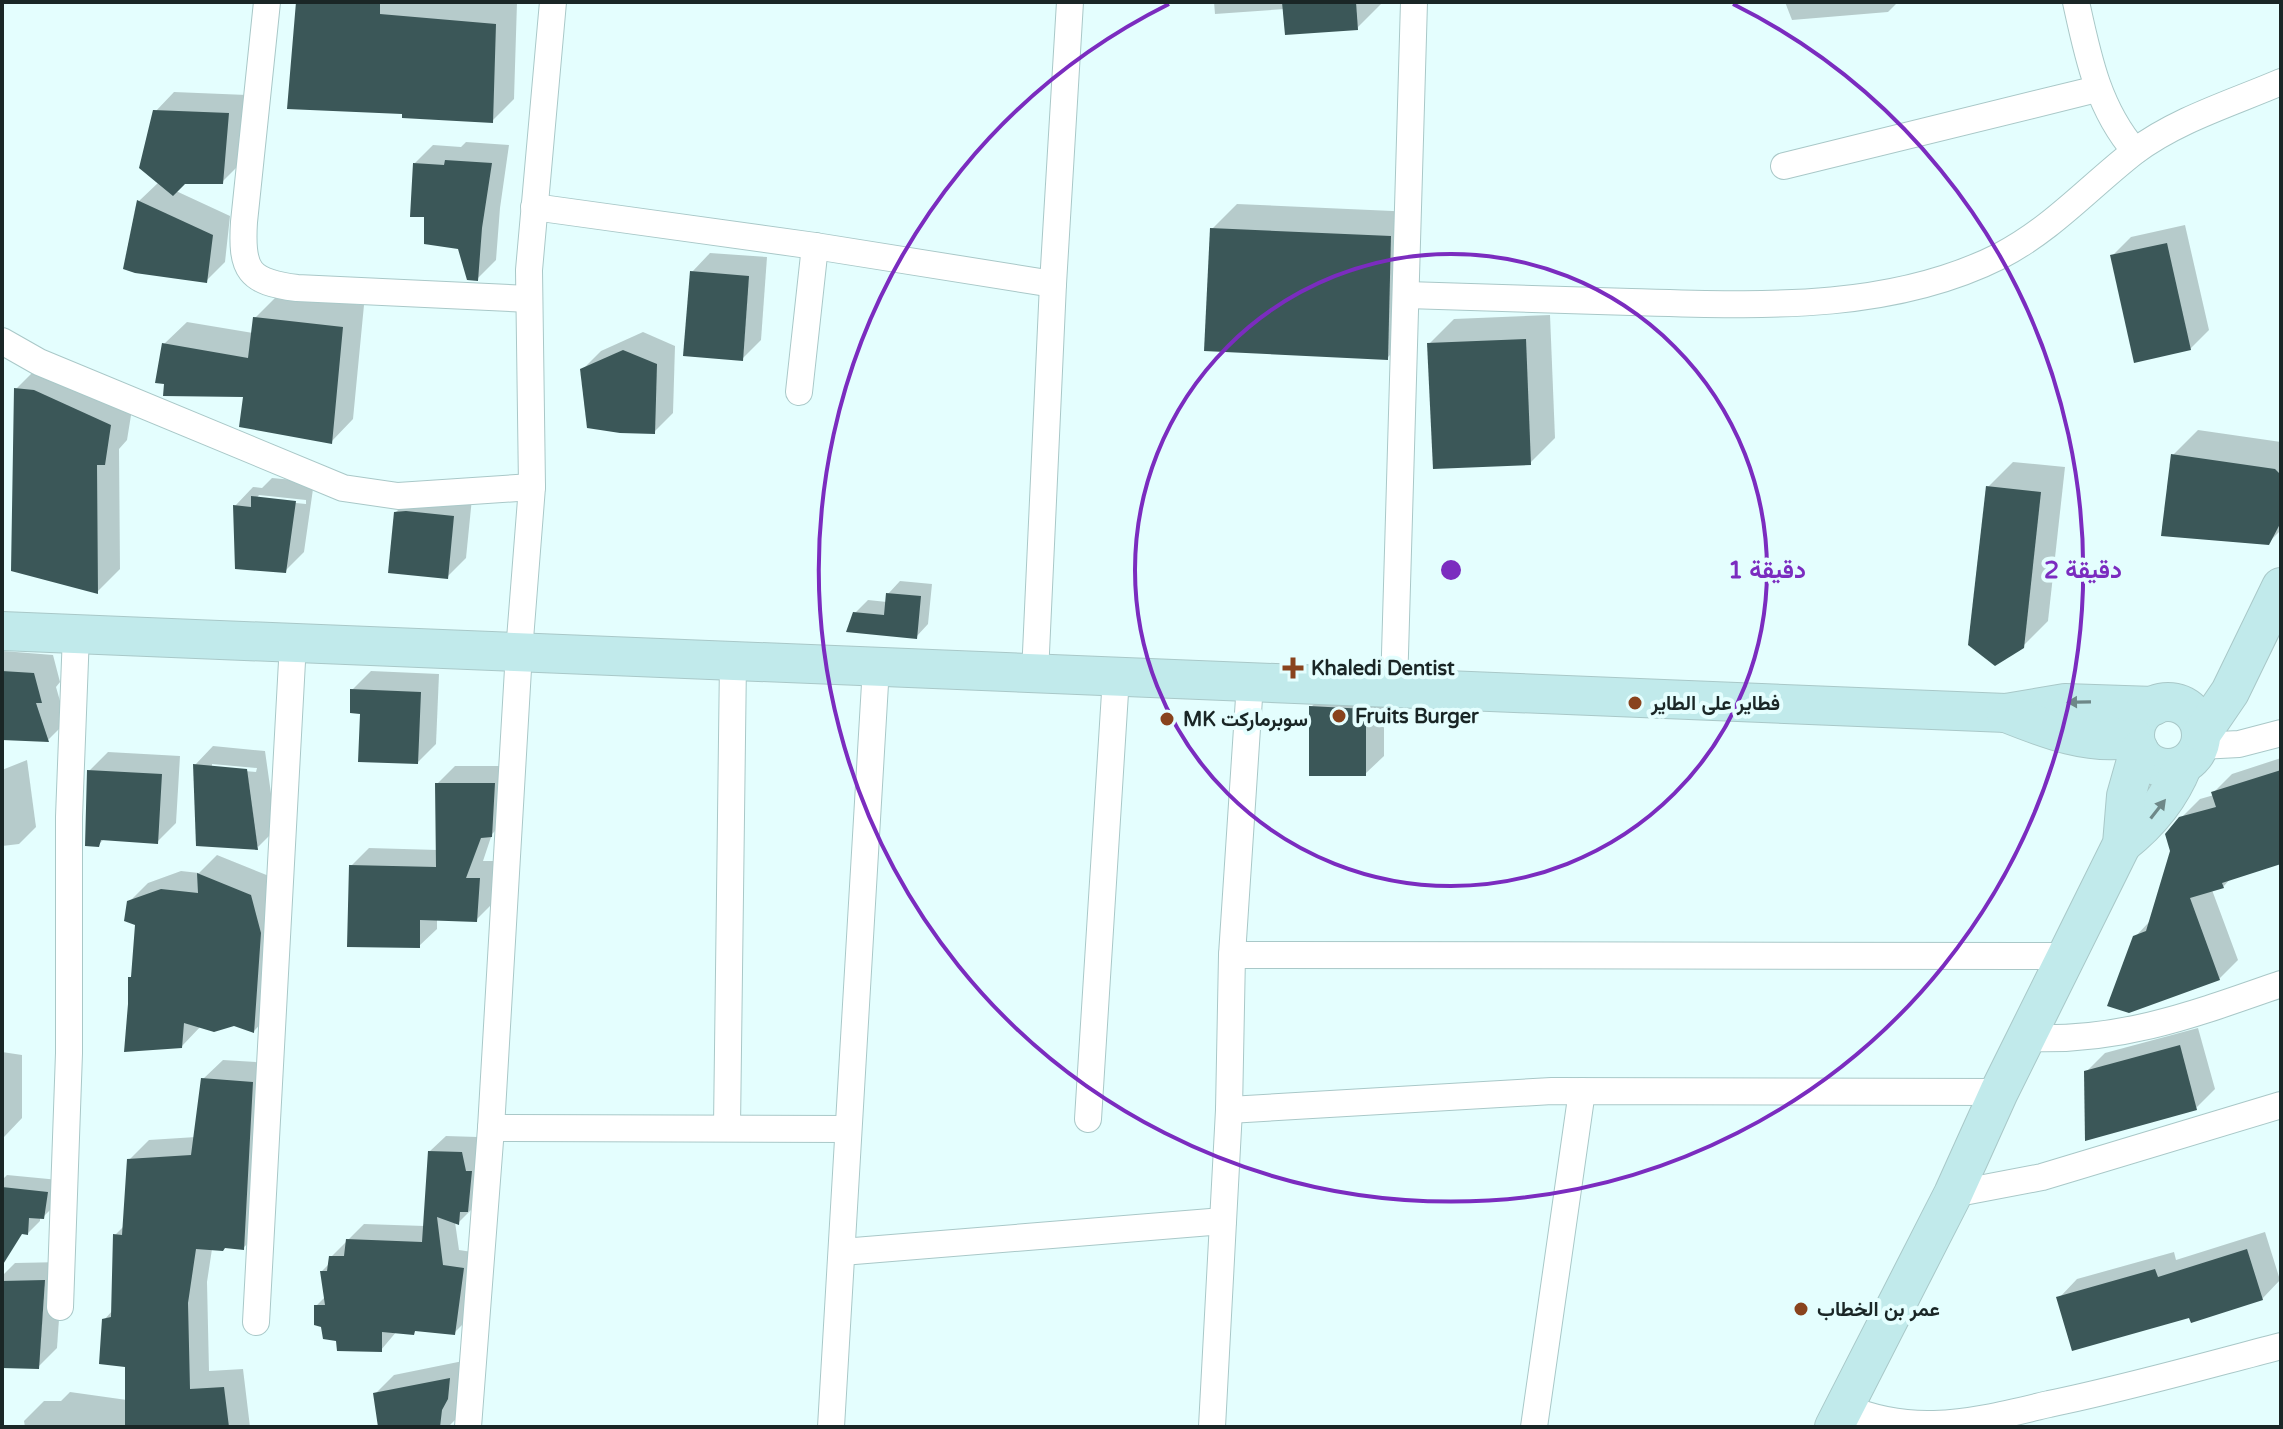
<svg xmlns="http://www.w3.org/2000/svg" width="2283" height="1429" font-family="'Varela Round',Vazirmatn,sans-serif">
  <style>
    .shadow { fill: #0003; fill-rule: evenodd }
    .building { fill: #3b5758 }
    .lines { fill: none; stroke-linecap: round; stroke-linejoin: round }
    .street-casing { stroke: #a9c8c8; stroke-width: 28 }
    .secondary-casing { stroke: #a9c8c8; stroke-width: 40 }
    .street { stroke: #fff; stroke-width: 26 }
    .secondary { stroke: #c1eaeb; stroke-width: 38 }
    .oneway { fill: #6e8888 }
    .ring { fill: none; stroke: #7b2cbf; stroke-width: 4 }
    .poi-dot { fill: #89431d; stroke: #e4fefe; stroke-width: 3 }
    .labels { text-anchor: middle; stroke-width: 8; stroke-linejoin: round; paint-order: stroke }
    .poi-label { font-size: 20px; font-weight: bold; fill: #1a2626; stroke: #e4fefe; text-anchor: start }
    .centre { fill: #7b2cbf; stroke: #e4fefe; stroke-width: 4 }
    .ring-label { font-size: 24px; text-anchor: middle; font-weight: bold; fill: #7b2cbf; stroke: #e4fefe; stroke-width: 8; stroke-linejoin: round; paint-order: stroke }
  </style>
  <rect width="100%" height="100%" fill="#e4fefe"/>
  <g class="shadow">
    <polygon points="298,2 517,2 514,99 492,121 404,112"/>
    <polygon points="1214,2 1382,2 1382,3 1357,28 1285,9 1215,14"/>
    <polygon points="1785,2 1898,2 1888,12 1792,20"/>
    <polygon points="174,92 247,95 241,163 222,182 184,182 176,191 230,216 225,262 206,281 139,201 159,182 155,112"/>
    <polygon points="466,142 509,145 500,208 496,260 477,279 459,247 426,215 415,163 433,145 461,147"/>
    <polygon points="1237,204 1415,212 1412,333 1387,358 1212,229"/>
    <polygon points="2185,225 2209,330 2190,349 2112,256 2131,237"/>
    <polygon points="710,253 767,257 761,340 742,359 692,272"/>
    <polygon points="277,296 364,305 353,419 331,442 245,395 164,344 187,322 253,333 255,318"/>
    <polygon points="1550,315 1555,438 1530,463 1429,344 1454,319"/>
    <polygon points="643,332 675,346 673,413 654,432 582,370 601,351"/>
    <polygon points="39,366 133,403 127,440 119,449 120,569 98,591 16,389"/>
    <polygon points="2198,430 2281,442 2281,530 2268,543 2173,455"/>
    <polygon points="2013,462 2065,467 2048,621 2022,647 1988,487"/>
    <path d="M272,478L314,482L304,552L285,571L235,506L253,487L262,488ZM259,495L306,500V504L256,499Z"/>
    <polygon points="415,494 472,498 466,558 447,577 396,512"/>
    <polygon points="900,581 932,584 928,624 916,637 855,613 868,600 887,602 888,594"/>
    <polygon points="3,651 53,655 60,682 56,687 66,722 48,740 2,738"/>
    <polygon points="371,671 439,674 436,744 418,762 362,712 352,690"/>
    <polygon points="1330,689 1384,691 1384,756 1365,774 1311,707"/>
    <path d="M213,746L265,751L276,829L258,847L195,765ZM212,764L257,768L256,772L212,768Z"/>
    <polygon points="108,752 180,756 176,823 158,841 105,838 98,845 89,771"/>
    <polygon points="2281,758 2281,862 2231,878 2223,887 2212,890 2238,960 2219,979 2135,937 2151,920 2181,818 2200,799 2214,795 2213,793 2232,774"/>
    <polygon points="27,760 36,827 19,844 2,846 2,770"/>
    <polygon points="455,766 512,766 509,817 492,834 483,861 497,861 494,902 476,920 437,918 437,929 419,946 351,866 369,848 438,850 437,784"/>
    <polygon points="217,855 269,876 272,1012 254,1031 234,1024 201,1026 182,1046 130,978 134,974 138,923 129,902 148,883 181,871 199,873"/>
    <polygon points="2198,1028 2215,1089 2196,1108 2086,1072 2105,1053"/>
    <polygon points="2,1052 22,1055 22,1118 4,1137"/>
    <polygon points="223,1060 272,1063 263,1229 243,1248 226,1246 212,1249 207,1282 209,1371 243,1369 250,1427 25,1427 24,1421 44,1401 61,1401 70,1392 127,1400 127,1365 104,1320 113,1310 115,1235 124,1226 129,1160 149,1140 196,1137 203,1079"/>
    <polygon points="446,1136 478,1137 474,1207 458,1223 455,1222 459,1250 479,1253 470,1317 454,1333 417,1329 413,1333 397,1331 381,1350 338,1339 316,1306 325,1297 322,1271 330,1263 331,1257 364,1224 425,1226 429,1152"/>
    <polygon points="7,1175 59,1180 56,1204 43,1217 40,1217 40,1221 28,1233 23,1232 2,1243 2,1180"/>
    <polygon points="2265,1232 2280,1280 2262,1299 2190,1316 2059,1298 2077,1279 2174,1252 2176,1260"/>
    <polygon points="63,1262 57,1348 38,1367 2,1366 2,1276 15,1263"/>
    <polygon points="468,1360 457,1418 448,1427 380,1427 375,1394 394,1375"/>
  </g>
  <g class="building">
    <polygon points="296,2 380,2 380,14 496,24 493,123 402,118 402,114 287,109"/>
    <polygon points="1282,2 1356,2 1358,30 1285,35"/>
    <polygon points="153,110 229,113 223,184 185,184 173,196 139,168"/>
    <polygon points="445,160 492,163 482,228 478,281 467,280 458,249 424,244 424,217 410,217 413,163 444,165"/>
    <polygon points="137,200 213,235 207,283 135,273 123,269"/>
    <polygon points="1210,228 1391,236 1388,360 1204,351"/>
    <polygon points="2167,243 2191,350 2134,363 2110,255"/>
    <polygon points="690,271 749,276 743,361 683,356"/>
    <polygon points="253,317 343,327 332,444 239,427 243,397 163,396 164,384 155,383 162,343 248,358"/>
    <polygon points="1526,339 1531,465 1433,469 1427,343"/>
    <polygon points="623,350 657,364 655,434 620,433 587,428 580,369"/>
    <polygon points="14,388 34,390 111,425 105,465 97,465 98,594 11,571"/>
    <polygon points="2171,454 2275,469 2281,475 2281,522 2269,545 2161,536"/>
    <polygon points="1986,486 2041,492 2024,648 1995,666 1968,645"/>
    <polygon points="251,496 296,501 286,573 235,569 233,505 251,507"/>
    <polygon points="406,511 454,516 448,579 388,573 394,512"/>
    <polygon points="886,593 921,596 917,639 846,632 853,612 884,615"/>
    <polygon points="2,671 34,673 42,703 36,703 49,742 2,740"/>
    <polygon points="350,689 421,692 418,764 358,762 360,714 350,713"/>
    <polygon points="1309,706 1366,709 1366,776 1309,776"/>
    <polygon points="193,764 247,769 258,850 196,846"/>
    <polygon points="87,770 162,774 158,844 101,840 99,847 85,846"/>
    <polygon points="2281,770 2281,864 2222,883 2224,888 2190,898 2220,980 2129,1013 2107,1006 2133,936 2146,931 2170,851 2165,834 2179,817 2216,807 2211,792"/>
    <polygon points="435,783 495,783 492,837 481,838 466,878 480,878 477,922 420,920 420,948 347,947 349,865 436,867"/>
    <polygon points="197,873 251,895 261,933 254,1033 234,1026 214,1032 184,1023 182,1048 124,1052 128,1004 128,977 131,977 135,925 124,921 127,901 161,889 198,893"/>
    <polygon points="2180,1045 2197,1110 2085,1141 2084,1071"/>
    <polygon points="201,1078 253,1082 244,1250 225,1248 223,1251 196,1249 188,1303 190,1389 224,1387 229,1427 125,1427 125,1367 99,1364 102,1319 111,1317 113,1234 122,1235 127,1159 191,1155"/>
    <polygon points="428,1151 462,1152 466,1171 472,1171 468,1212 460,1212 459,1225 437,1217 443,1265 464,1268 455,1335 415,1331 414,1335 382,1332 382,1352 337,1351 336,1341 323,1339 321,1327 314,1325 314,1305 325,1305 320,1271 327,1271 329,1256 344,1256 346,1239 422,1242"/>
    <polygon points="2,1187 48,1192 44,1219 29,1218 28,1235 22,1234 2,1266"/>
    <polygon points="2247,1249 2263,1300 2191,1323 2189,1318 2072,1351 2056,1297 2155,1269 2158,1277"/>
    <polygon points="45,1280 39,1369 2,1368 2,1281"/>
    <polygon points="450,1378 448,1399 442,1410 440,1427 378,1427 373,1393"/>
  </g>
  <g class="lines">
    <defs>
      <g id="street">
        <path d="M267,2L244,222C241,270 248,282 297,288L529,299"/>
        <path d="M2076,2C2088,57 2098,108 2135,151"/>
        <polyline points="1784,166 2097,89"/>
        <polyline points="534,207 815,246 1053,284"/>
        <path d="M1407,295C1481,297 1556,299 1631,302C1753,305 1887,313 2000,256C2052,229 2088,188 2134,152C2176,120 2232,103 2281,82"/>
        <polyline points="2,341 39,362 343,488 398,496 532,487"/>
        <polyline points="799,392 815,246"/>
        <polyline points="1035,674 1053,284 1070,2"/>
        <polyline points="1394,688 1414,2"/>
        <polyline points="2200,746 2239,744 2281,733"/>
        <polyline points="1232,955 2068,956"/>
        <path d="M2028,1038C2121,1042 2195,1014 2281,984"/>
        <polyline points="1229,1110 1552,1091 1999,1092"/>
        <polyline points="1088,1119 1116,677"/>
        <polyline points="727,1127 733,661"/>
        <polyline points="491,1128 848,1129"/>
        <polyline points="1953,1194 2042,1177 2281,1105"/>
        <polyline points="842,1252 1223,1221"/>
        <polyline points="60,1307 69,1053 69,817 76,634"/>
        <polyline points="256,1322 293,643"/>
        <path d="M1844,1407C1873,1419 1902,1425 1934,1424C1973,1423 2011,1413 2049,1404C2127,1388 2204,1366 2281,1346"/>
        <polyline points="468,1427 491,1128 519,652 532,487 529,270 553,2"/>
        <polyline points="831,1427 876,667"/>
        <polyline points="1212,1427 1229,1110 1232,955 1250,683"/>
        <polyline points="1534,1427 1582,1091"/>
      </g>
      <g id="secondary">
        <polyline points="2,631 2006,713 2065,703 2154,706"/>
        <circle cx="2168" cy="735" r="33"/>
        <path d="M2006,713C2046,729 2091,747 2135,738"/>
        <polyline points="2202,733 2230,692 2281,587"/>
        <path d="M2122,844C2150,822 2170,798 2183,765"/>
        <polyline points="1834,1427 1953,1194 1999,1092 2122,844 2126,796 2139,750"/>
      </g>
    </defs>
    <use href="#street" class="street-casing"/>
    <use href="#secondary" class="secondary-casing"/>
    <use href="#street" class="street"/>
    <use href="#secondary" class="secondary"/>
  </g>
  <defs><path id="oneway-solid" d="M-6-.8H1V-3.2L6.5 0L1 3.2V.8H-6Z" transform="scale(2)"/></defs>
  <g class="oneway">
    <use href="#oneway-solid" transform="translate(2079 702) rotate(179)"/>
    <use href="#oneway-solid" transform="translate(2158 809) rotate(-52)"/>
  </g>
  <g class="ring">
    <circle cx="1451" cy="570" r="316"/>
    <path d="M1733 4A632 632 0 1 1 1169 4"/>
  </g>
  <g class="poi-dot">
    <path d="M1289 656h8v8h8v8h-8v8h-8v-8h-8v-8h8z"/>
    <circle cx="1635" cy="703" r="8"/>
    <circle cx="1339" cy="716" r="8"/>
    <circle cx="1167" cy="719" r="8"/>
    <circle cx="1801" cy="1309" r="8"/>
  </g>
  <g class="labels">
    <g class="poi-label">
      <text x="1311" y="675">Khaledi Dentist</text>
      <text x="1651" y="710">فطاير على الطاير</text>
      <text x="1355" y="723">Fruits Burger</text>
      <text x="1183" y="726">MK سوبرماركت</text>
      <text x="1817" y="1316">عمر بن الخطاب</text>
    </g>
  </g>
  <circle cx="1451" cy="570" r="12" class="centre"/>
  <g class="ring-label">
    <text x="1767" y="578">1 دقيقة</text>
    <text x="2083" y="578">2 دقيقة</text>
  </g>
  <rect width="2283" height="1429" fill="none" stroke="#1a2626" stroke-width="8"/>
</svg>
